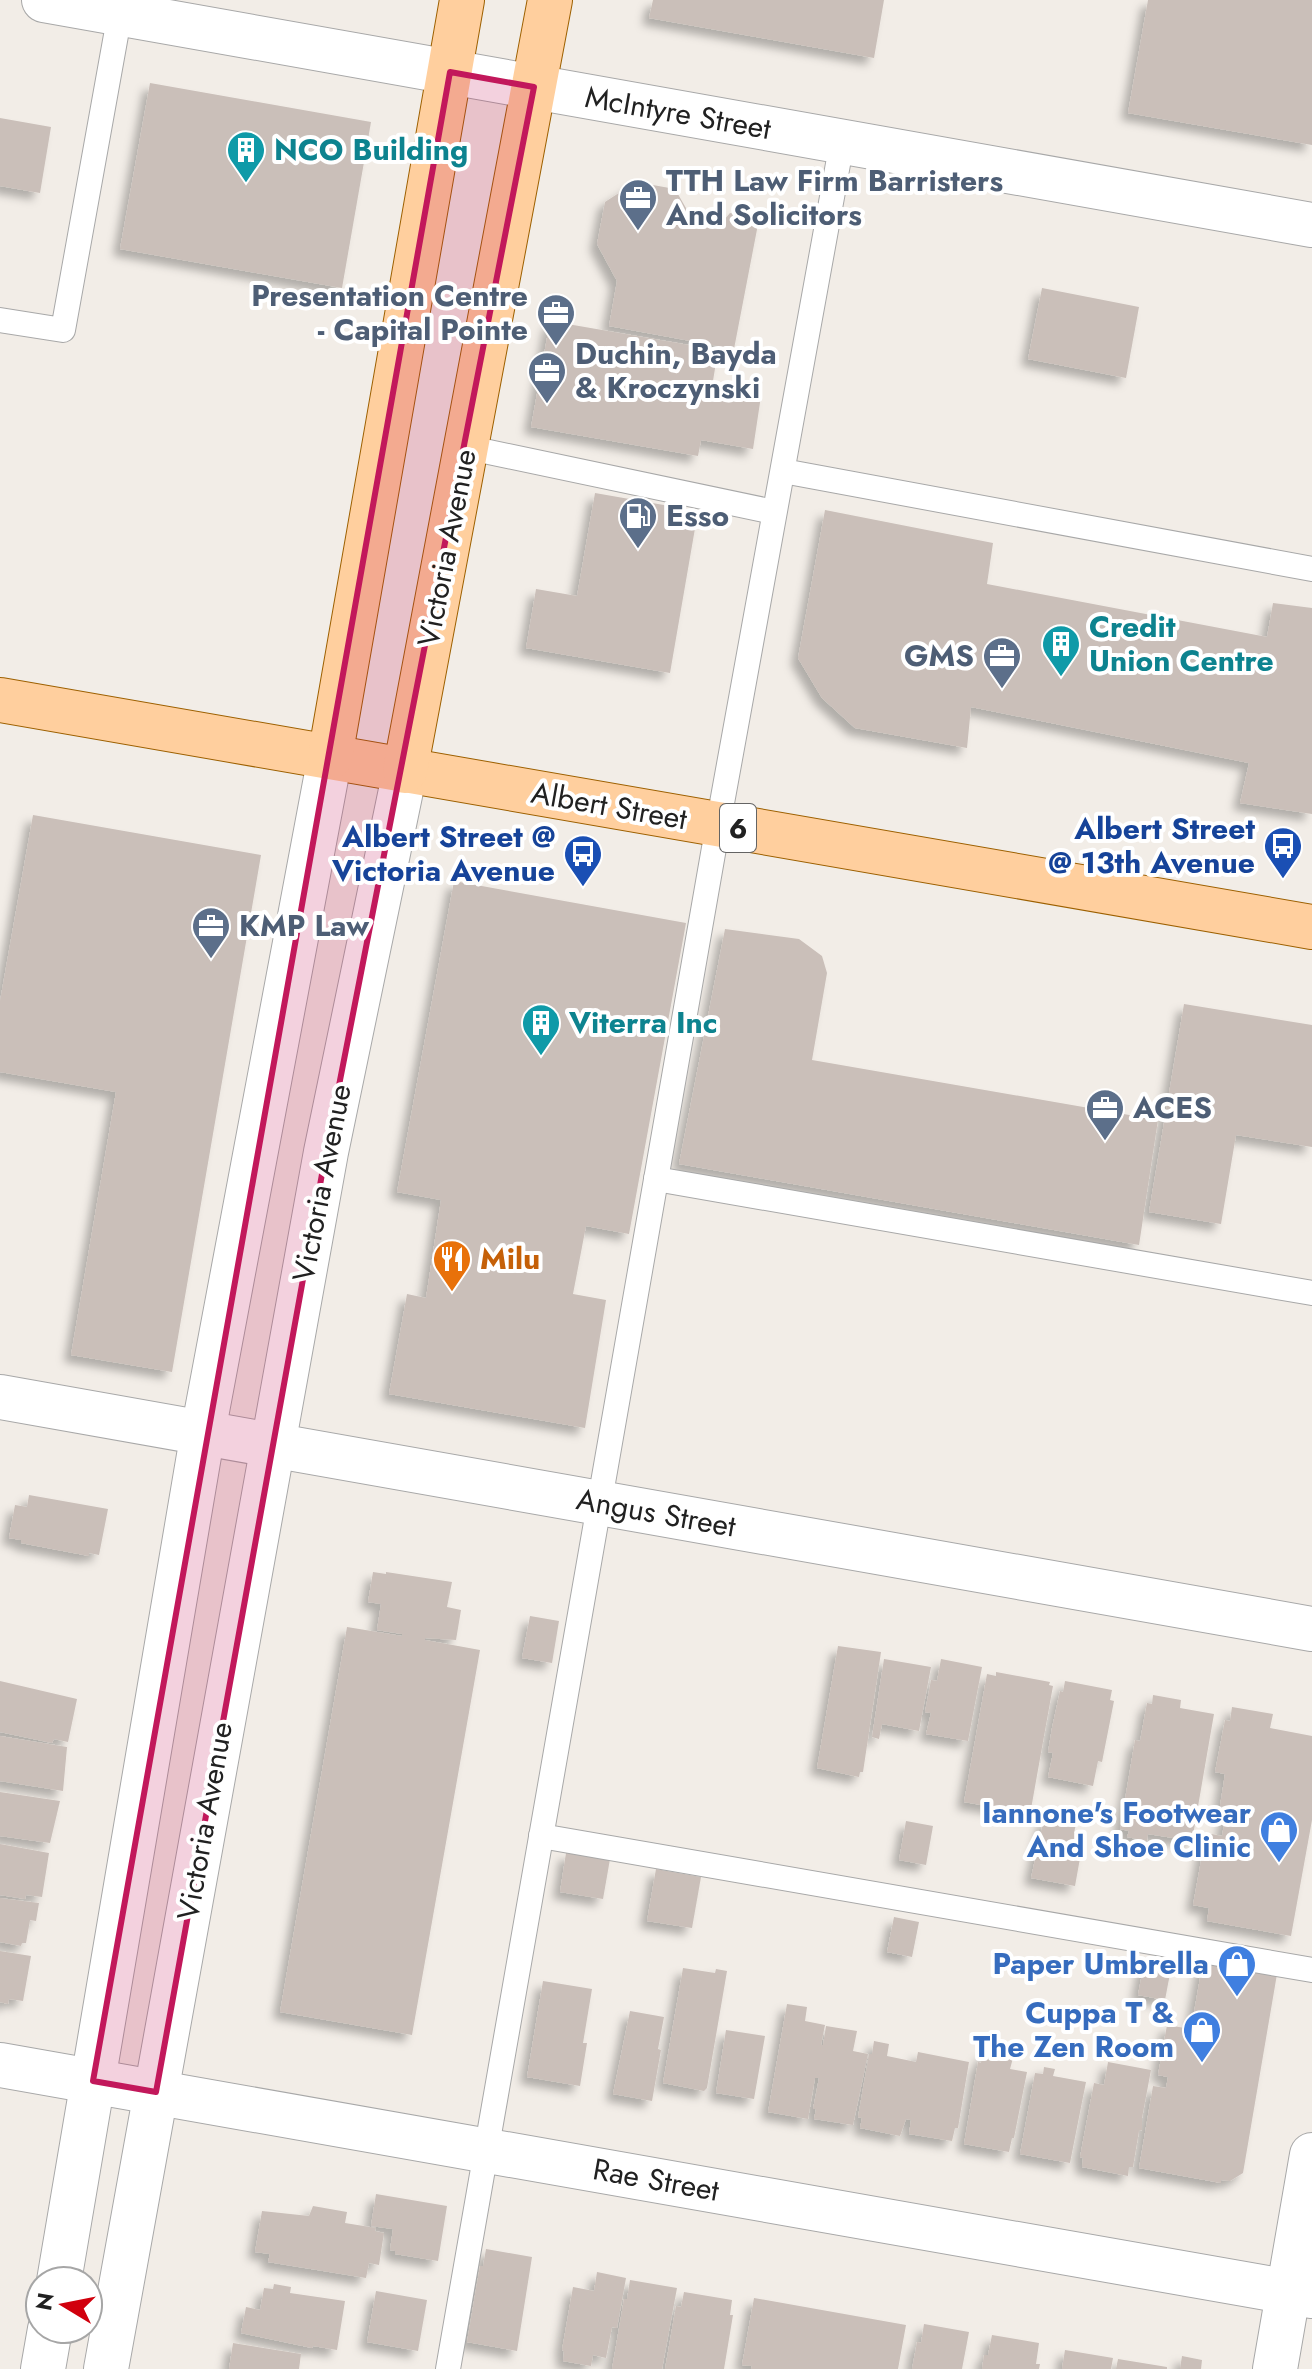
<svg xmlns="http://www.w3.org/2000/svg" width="1312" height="2369" font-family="Jost,sans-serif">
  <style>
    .building { fill: #cabfb9; filter: url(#shadow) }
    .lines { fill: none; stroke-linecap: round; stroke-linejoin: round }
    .service-casing { stroke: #a8a8a8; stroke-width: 26 }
    .minor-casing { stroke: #a8a8a8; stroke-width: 46 }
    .tertiary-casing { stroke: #a8a8a8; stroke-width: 46 }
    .primary-casing { stroke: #9d6000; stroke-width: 46 }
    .service { stroke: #fff; stroke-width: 24 }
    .minor { stroke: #fff; stroke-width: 44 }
    .tertiary { stroke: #fff; stroke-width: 44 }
    .primary { stroke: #ffcf9e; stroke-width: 44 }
    .marked { fill: #c2185b; fill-opacity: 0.2; stroke: #c2185b; stroke-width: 6; stroke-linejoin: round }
    .labels { text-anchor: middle; stroke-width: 8; stroke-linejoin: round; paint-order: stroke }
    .shield { fill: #fff; stroke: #646464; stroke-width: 2 }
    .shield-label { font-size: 28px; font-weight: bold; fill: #212121 }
    .street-label { font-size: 30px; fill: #212121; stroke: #fff }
    .culture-label { font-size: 30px; font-weight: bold; fill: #0d838f; stroke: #fff; text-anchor: start }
    .service-label { font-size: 30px; font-weight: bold; fill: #4e5e75; stroke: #fff; text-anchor: start }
    .transit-label { font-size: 30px; font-weight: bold; fill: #164399; stroke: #fff; text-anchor: end }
    .food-label { font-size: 30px; font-weight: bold; fill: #c56008; stroke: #fff; text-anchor: start }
    .shop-label { font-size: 30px; font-weight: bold; fill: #366cbe; stroke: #fff; text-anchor: end }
  </style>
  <defs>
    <filter id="shadow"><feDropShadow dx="-7" dy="7" stdDeviation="4" flood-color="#0004"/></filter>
  </defs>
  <rect width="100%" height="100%" fill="#f2ede7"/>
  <g class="building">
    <polygon points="653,0 884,0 874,58 649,18"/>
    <polygon points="1148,0 1312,0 1312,145 1128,113"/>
    <polygon points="150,83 371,122 342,288 120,249"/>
    <polygon points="0,118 51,127 40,193 0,186"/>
    <polygon points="636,182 675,189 694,222 718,227 730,213 759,219 734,349 609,326 617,281 597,244 605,202"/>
    <polygon points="1042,288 1139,307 1126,378 1028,359"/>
    <polygon points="550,321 718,350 712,387 761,396 753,449 701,440 698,456 531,427"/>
    <polygon points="595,493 698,511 670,673 526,648 536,589 577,596"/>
    <polygon points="825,510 993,543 987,584 1267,637 1273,603 1312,608 1312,814 1240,803 1249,763 971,707 967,748 855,728 822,698 798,658"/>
    <polygon points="33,815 261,855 172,1372 71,1355 116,1092 0,1072 0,1001"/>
    <polygon points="454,881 686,923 629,1234 586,1226 573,1294 606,1300 585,1428 389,1394 407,1294 426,1298 441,1200 397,1192"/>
    <polygon points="725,929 799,939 822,956 827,973 812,1060 1158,1120 1139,1245 679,1164"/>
    <polygon points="1184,1004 1312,1025 1312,1147 1236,1135 1221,1224 1149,1212"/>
    <polygon points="29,1495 108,1509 99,1555 89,1553 89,1556 21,1543 21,1540 9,1538 15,1505 27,1507"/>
    <polygon points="373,1572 386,1574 386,1572 452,1582 447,1607 461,1610 456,1640 425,1638 425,1640 480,1650 412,2035 280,2012 347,1627 402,1636 402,1634 377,1630 381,1604 368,1602"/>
    <polygon points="530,1616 559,1621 552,1663 522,1658"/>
    <polygon points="838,1646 881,1652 863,1772 860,1772 859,1777 817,1768"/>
    <polygon points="884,1659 931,1667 919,1731 882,1724 879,1739 872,1737"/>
    <polygon points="941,1659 982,1667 968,1741 926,1734 931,1713 925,1712 931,1680 937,1681"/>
    <polygon points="996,1672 1050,1682 1049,1685 1053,1686 1031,1809 1028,1808 1027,1813 964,1802 987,1674 996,1676"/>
    <polygon points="0,1681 77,1699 68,1742 54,1739 52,1743 0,1732"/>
    <polygon points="1065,1681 1112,1690 1110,1700 1114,1701 1102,1762 1098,1761 1093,1786 1048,1777 1053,1753 1048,1752 1052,1728 1060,1691 1063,1692"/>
    <polygon points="1153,1695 1181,1700 1180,1708 1214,1714 1192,1841 1148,1834 1147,1841 1127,1837 1129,1831 1120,1829 1135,1740 1140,1741 1147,1703 1152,1704"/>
    <polygon points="1232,1707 1273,1714 1270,1728 1312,1736 1312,1820 1291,1936 1207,1921 1209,1908 1193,1905 1206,1833 1222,1836 1227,1807 1220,1806 1225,1774 1215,1772 1225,1720 1230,1721"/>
    <polygon points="0,1736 67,1747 63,1791 0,1781"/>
    <polygon points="0,1792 60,1801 50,1843 0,1836"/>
    <polygon points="1044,1818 1076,1824 1074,1833 1084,1836 1075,1886 1031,1878"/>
    <polygon points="906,1821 933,1826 926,1865 899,1860"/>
    <polygon points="0,1844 49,1853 42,1897 26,1895 25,1899 0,1895"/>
    <polygon points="566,1853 610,1859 603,1899 560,1892"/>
    <polygon points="656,1869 701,1877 692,1928 647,1921"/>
    <polygon points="0,1898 39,1903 36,1921 30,1920 26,1943 22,1943 21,1946 0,1942"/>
    <polygon points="894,1917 919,1922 912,1957 887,1952"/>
    <polygon points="0,1951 31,1956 23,2001 9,1999 8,2004 0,2002"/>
    <polygon points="1145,1958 1172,1963 1165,2000 1138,1995"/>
    <polygon points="1203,1961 1277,1974 1243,2173 1230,2181 1221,2180 1221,2183 1139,2168 1153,2086 1166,2088 1168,2077 1158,2075 1167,2025 1191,2029"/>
    <polygon points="683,1968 715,1973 716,1969 727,1971 707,2088 704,2091 663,2083"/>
    <polygon points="543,1981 592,1989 583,2043 587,2043 580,2086 527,2077"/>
    <polygon points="787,2004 807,2007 805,2021 825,2025 821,2045 823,2045 826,2026 857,2031 853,2051 868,2054 853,2125 814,2119 816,2109 813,2109 819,2078 815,2078 808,2119 768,2112"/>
    <polygon points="630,2011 664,2017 658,2049 661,2050 652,2101 613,2094"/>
    <polygon points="726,2030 765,2036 754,2099 716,2093"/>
    <polygon points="874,2041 889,2044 887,2056 916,2062 918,2052 969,2062 958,2128 955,2128 952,2141 909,2134 911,2120 906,2119 900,2136 860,2128 862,2118 858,2117 869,2054 872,2054"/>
    <polygon points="982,2053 1013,2058 1010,2069 1027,2072 1014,2138 1012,2138 1009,2152 964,2144 978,2062 981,2063"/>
    <polygon points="1108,2062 1151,2070 1142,2118 1142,2130 1139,2131 1133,2167 1129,2167 1128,2176 1082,2167 1083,2158 1080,2157 1094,2083 1104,2085"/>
    <polygon points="1044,2067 1055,2069 1053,2076 1086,2082 1070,2163 1020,2154 1035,2073 1043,2074"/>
    <polygon points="376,2194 447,2206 438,2261 395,2254 395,2251 390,2250 393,2229 371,2226"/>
    <polygon points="313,2206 347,2212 345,2223 376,2228 375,2231 384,2233 379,2265 369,2263 366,2278 268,2262 270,2254 255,2252 262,2211 309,2216"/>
    <polygon points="486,2249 532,2257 517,2351 467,2342 480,2266 483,2266"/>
    <polygon points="597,2272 626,2278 617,2328 612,2327 606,2358 593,2355 591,2366 563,2361 564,2351 562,2350 573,2287 594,2291"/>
    <polygon points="630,2280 677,2288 662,2369 612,2369 624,2299 627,2299"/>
    <polygon points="274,2284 291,2287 290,2293 345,2301 337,2350 313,2346 312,2348 241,2333 246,2307 260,2310 264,2288 273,2289"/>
    <polygon points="376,2291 427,2300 418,2351 367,2342"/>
    <polygon points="684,2292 732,2300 730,2315 733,2315 724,2369 665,2369 676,2306 681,2307"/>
    <polygon points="754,2298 906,2325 898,2369 751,2369 752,2366 742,2365"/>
    <polygon points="924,2324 969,2332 962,2369 912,2369 917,2342 921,2343"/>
    <polygon points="992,2335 1039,2343 1036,2364 1040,2364 1039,2369 982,2369 984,2355 988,2355"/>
    <polygon points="233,2343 301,2354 299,2369 229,2369"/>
    <polygon points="1065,2350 1113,2358 1111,2369 1062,2369"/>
    <polygon points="1182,2356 1202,2360 1201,2369 1180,2369"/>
    <polygon points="1118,2359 1167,2367 1167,2369 1116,2369"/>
  </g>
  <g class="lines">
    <defs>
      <g id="service">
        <polyline points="0,320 63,330 120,13"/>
        <polyline points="465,447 774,512"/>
        <polyline points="783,471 1312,569"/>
        <polyline points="656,1179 1312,1293"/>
        <polyline points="541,1836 1312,1970"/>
        <polyline points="448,2369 718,825 842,142"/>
      </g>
      <g id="minor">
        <polyline points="44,0 1312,225"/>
        <polyline points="0,1397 1312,1629"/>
        <polyline points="0,2065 1312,2296"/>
      </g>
      <g id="tertiary">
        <polyline points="59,2281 203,1432 330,757"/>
        <polyline points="43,2369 50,2329"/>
        <polyline points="106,2369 326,1152 405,771"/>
        <polyline points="1275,2369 1312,2155"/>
      </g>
      <g id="primary">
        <polyline points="0,700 1312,927"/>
        <polyline points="330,757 462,0"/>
        <polyline points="405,771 550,0"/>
      </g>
    </defs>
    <use href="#service" class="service-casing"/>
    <use href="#minor" class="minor-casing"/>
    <use href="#tertiary" class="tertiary-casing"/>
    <use href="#primary" class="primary-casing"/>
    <use href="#service" class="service"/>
    <use href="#minor" class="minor"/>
    <use href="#tertiary" class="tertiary"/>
    <use href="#primary" class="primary"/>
  </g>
  <path class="marked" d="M450,72L534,87L326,1152L156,2092L93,2081Z"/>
  <defs>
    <symbol id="building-pin" viewBox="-11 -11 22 30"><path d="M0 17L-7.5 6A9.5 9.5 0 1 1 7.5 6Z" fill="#0f9aa8" stroke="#fff"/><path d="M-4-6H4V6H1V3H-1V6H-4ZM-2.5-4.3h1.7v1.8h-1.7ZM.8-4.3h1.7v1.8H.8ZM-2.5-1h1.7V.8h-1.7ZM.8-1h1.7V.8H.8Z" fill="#fff"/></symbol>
    <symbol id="office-pin" viewBox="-11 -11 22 30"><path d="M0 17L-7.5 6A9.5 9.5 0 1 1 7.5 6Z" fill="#5c6f8a" stroke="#fff"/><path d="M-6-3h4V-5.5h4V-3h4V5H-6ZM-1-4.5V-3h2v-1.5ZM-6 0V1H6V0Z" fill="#fff"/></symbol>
    <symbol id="fuel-pin" viewBox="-11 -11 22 30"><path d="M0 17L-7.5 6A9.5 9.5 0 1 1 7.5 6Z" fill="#5c6f8a" stroke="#fff"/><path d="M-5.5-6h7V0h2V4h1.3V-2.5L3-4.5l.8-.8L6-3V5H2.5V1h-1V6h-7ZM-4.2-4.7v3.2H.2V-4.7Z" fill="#fff"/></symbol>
    <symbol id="bus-pin" viewBox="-11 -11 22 30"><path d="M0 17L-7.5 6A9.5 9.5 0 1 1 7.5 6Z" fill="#1a4fb4" stroke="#fff"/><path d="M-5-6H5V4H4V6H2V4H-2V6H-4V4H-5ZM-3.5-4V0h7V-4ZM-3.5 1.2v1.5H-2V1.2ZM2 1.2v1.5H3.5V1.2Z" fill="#fff"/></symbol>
    <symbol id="restaurant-pin" viewBox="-11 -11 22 30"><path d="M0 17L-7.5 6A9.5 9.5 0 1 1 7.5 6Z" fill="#e8710a" stroke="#fff"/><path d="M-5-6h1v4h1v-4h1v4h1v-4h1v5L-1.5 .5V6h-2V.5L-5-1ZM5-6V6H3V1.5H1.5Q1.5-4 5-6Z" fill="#fff"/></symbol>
    <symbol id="shop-pin" viewBox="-11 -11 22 30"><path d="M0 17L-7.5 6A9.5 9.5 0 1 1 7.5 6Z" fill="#3f7fe0" stroke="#fff"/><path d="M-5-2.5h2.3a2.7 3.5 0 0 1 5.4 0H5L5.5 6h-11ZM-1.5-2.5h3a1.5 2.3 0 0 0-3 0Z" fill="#fff"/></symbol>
  </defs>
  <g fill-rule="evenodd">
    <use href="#building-pin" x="224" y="128" width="44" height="60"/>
    <use href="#office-pin" x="616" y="176" width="44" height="60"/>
    <use href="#office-pin" x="534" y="291" width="44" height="60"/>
    <use href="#office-pin" x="525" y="349" width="44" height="60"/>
    <use href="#fuel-pin" x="616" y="494" width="44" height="60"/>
    <use href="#building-pin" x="1039" y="622" width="44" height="60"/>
    <use href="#office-pin" x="980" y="634" width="44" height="60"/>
    <use href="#bus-pin" x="1261" y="824" width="44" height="60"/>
    <use href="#bus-pin" x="561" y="832" width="44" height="60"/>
    <use href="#office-pin" x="189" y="904" width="44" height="60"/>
    <use href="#building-pin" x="519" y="1001" width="44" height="60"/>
    <use href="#office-pin" x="1083" y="1086" width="44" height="60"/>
    <use href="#restaurant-pin" x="430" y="1237" width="44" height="60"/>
    <use href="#shop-pin" x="1257" y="1808" width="44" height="60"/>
    <use href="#shop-pin" x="1215" y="1942" width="44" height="60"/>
    <use href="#shop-pin" x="1180" y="2008" width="44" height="60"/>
  </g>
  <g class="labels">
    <rect class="shield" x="720" y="804" width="36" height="48" rx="6"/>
    <g class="shield-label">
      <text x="738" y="838">6</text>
    </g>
    <g class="street-label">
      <text transform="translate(678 113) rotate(10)" y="10">McIntyre Street</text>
      <text transform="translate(447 548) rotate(-79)" y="10">Victoria Avenue</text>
      <text transform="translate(609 806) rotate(10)" y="10">Albert Street</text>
      <text transform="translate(322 1183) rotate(-79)" y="10">Victoria Avenue</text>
      <text transform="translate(656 1513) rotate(10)" y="10">Angus Street</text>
      <text transform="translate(205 1821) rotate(-80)" y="10">Victoria Avenue</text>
      <text transform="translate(656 2180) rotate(10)" y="10">Rae Street</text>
    </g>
    <g class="culture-label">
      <text x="274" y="160">NCO Building</text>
      <text x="1089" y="637">Credit<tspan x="1089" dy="34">Union Centre</tspan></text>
      <text x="569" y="1033">Viterra Inc</text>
    </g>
    <g class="service-label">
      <text x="666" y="191">TTH Law Firm Barristers<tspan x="666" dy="34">And Solicitors</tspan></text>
      <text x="528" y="306" text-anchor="end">Presentation Centre<tspan x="528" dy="34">- Capital Pointe</tspan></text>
      <text x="575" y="364">Duchin, Bayda<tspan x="575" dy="34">&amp; Kroczynski</tspan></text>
      <text x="666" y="526">Esso</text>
      <text x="974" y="666" text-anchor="end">GMS</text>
      <text x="239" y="936">KMP Law</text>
      <text x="1133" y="1118">ACES</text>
    </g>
    <g class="transit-label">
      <text x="1255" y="839">Albert Street<tspan x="1255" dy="34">@ 13th Avenue</tspan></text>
      <text x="555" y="847">Albert Street @<tspan x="555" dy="34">Victoria Avenue</tspan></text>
    </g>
    <g class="food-label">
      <text x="480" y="1269">Milu</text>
    </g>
    <g class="shop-label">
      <text x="1251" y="1823">Iannone's Footwear<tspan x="1251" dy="34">And Shoe Clinic</tspan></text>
      <text x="1209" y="1974">Paper Umbrella</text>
      <text x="1174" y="2023">Cuppa T &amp;<tspan x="1174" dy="34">The Zen Room</tspan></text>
    </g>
  </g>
  <g transform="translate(64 2305) rotate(280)"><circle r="38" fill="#ffffff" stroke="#a6a6a6" stroke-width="2"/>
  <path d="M0-6L14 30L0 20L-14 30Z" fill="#d1000d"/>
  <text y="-12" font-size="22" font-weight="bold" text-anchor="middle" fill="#212121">N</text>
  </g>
</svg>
